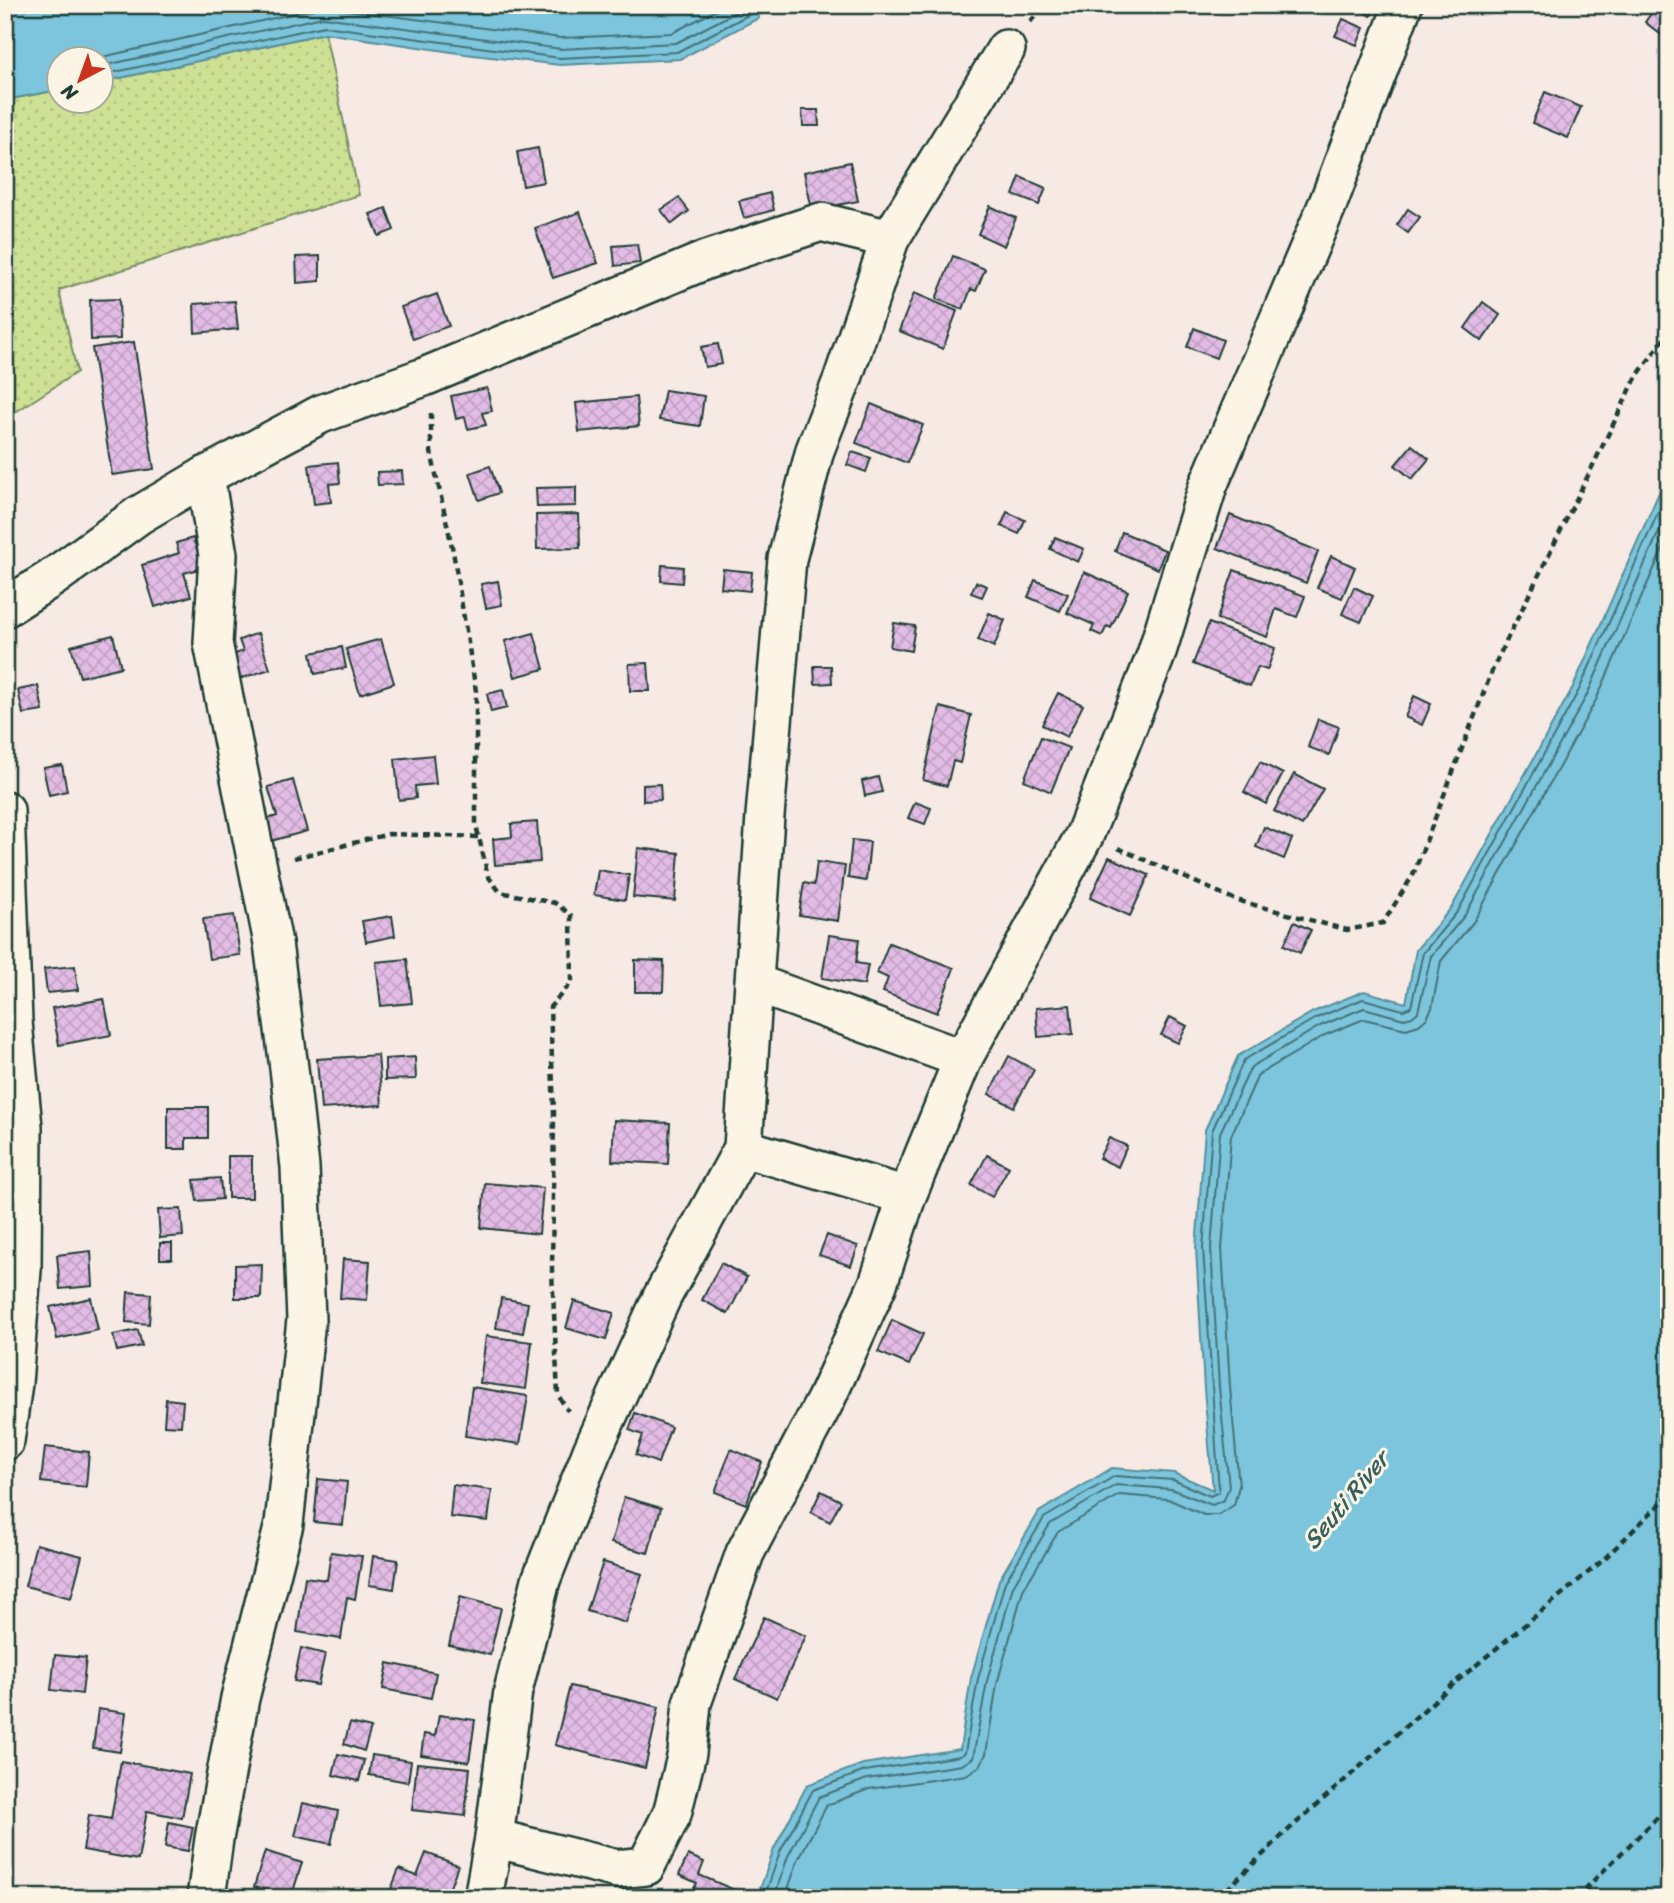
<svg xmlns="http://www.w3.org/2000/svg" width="1674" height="1903" font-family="Sriracha,sans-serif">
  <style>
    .grass { fill: url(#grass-dots); stroke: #768e64; stroke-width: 2 }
    .water { fill: #7cc5dd; stroke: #578f99; stroke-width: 2 }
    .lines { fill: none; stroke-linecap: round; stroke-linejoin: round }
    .shore { stroke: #447378; stroke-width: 2 }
    .building { fill: url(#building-cross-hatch); stroke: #1f3d34; stroke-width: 2 }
    .minor-casing { stroke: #1f3d34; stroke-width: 42 }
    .path { stroke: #1f3d34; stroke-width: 4.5; stroke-dasharray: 7 5; stroke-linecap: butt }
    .minor { stroke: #fcf5e5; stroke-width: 37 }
    .labels { text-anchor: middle; stroke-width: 6; stroke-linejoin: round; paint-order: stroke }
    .water-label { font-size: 24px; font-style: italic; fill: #365f5e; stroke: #fcf5e5 }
  </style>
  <defs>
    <pattern id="grass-dots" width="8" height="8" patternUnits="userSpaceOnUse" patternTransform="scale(1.75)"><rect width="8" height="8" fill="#cde094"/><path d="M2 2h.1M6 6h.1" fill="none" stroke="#b0c180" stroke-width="1.8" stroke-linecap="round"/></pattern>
    <pattern id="building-cross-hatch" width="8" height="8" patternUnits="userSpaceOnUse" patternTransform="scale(1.75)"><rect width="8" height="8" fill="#e3bce5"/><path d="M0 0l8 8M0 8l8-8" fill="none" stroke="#c2a2c5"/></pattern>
  </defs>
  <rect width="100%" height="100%" fill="#f7eae5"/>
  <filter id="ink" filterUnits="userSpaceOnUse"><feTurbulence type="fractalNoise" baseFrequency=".0143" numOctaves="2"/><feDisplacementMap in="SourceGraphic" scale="14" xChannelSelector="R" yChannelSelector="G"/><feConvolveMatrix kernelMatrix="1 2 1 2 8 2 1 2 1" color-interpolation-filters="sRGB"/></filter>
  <g filter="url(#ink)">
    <polygon class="grass" points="325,33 359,195 59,290 77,372 5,419 5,100 59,90 60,102 102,102 102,82"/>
    <g class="water">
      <polygon points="5,5 759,5 759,18 680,59 560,65 465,54 325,33 102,82 102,60 60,60 59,90 5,100"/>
      <polygon points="1669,470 1669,1893 1666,1898 757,1898 774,1849 807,1785 863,1764 960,1749 971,1678 999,1580 1039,1512 1112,1468 1174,1473 1213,1490 1204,1389 1196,1248 1205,1130 1238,1056 1313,1012 1364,991 1406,1003 1416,950 1452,907 1573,687"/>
    </g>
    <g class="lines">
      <g class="shore">
        <polyline points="89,60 323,7 561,38 672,33 726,5"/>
        <polyline points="102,66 323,17 561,49 676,43 742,9 744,5"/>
        <polyline points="102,75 324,26 560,58 677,52 750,14 752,5"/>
        <polyline points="764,1898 780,1852 813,1790 865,1771 960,1756 965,1753 978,1679 1005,1582 1044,1518 1115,1476 1173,1480 1210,1496 1219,1492 1203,1248 1212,1131 1244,1060 1316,1018 1363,999 1403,1010 1411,1007 1423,953 1458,911 1579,690 1669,488"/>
        <polyline points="774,1898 788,1856 819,1797 867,1779 962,1765 973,1758 987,1681 1013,1586 1050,1524 1116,1485 1171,1489 1212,1505 1224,1500 1229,1487 1219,1387 1211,1248 1220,1133 1251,1067 1320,1026 1364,1008 1404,1019 1412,1017 1418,1012 1431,956 1465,915 1587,695 1669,509"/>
        <polyline points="785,1898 798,1860 827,1805 869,1789 966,1775 980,1766 986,1754 997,1684 1023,1590 1058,1532 1119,1495 1168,1499 1204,1515 1218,1515 1234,1505 1239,1486 1230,1387 1222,1248 1231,1136 1258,1075 1325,1035 1364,1019 1406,1029 1419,1025 1427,1018 1432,1008 1441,961 1474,921 1596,700 1669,535"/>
      </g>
    </g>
    <g class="building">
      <polygon points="1350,5 1376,5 1371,16"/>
      <polygon points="1657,5 1669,13 1669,31 1664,37 1645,22"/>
      <polygon points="1343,19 1364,28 1357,45 1335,36"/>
      <polygon points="1545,92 1581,107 1568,138 1532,123"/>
      <polygon points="802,110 818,110 819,126 803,126"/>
      <polygon points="538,148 544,182 523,186 517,152"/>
      <polygon points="850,162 858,201 812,210 804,172"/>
      <polygon points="1020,177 1046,188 1039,205 1013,195"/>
      <polygon points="770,193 774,210 744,218 739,201"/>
      <polygon points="679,198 689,211 672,224 661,210"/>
      <polygon points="990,206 1016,218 1004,246 978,234"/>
      <polygon points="386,208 394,230 379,236 370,214"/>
      <polygon points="1408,209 1420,217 1408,233 1397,225"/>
      <polygon points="580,212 598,263 553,278 535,228"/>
      <polygon points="637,244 640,263 615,266 613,246"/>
      <polygon points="320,256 320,281 297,283 296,257"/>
      <polygon points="953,256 985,269 976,291 971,289 963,309 936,299"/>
      <polygon points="914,293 957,311 943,349 899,331"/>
      <polygon points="437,294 449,326 413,339 401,307"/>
      <polygon points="119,299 120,339 91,340 90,300"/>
      <polygon points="235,301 238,329 195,333 194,304"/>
      <polygon points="1483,302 1500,315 1482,341 1465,328"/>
      <polygon points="1194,328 1223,340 1216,358 1187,347"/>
      <polygon points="134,342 154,469 112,475 92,348"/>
      <polygon points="718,344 722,364 705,367 701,347"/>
      <polygon points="487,388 492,411 482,413 486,425 468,429 465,417 456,419 451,396"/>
      <polygon points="665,390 704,396 700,426 659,420"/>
      <polygon points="636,397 639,426 579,432 576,403"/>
      <polygon points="871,404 923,425 907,463 856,443"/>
      <polygon points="1412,445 1429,459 1412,479 1395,465"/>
      <polygon points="852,452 871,458 866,472 847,465"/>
      <polygon points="338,462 340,483 329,484 331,502 314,504 309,465"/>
      <polygon points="490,466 499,493 479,500 470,473"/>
      <polygon points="402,471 403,484 378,485 377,472"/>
      <polygon points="576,487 576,506 537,507 536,488"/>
      <polygon points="1007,512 1025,520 1019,534 1001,526"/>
      <polygon points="579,514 580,548 537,549 536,515"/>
      <polygon points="1230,515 1318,551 1306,583 1217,548"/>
      <polygon points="1122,532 1165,550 1158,569 1115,551"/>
      <polygon points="1055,537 1084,549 1078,562 1050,549"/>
      <polygon points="193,538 203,568 184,573 191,596 155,607 142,565 179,553 176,543"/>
      <polygon points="1331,556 1355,567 1342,598 1317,588"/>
      <polygon points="662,565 683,567 682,583 661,581"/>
      <polygon points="723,569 752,572 750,591 721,588"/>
      <polygon points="1234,570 1305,596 1297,617 1276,609 1267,637 1217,619"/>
      <polygon points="1084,572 1128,591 1111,628 1107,626 1102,636 1091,631 1094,625 1067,613"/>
      <polygon points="1035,580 1068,594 1060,611 1028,597"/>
      <polygon points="498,581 502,605 486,608 481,584"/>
      <polygon points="976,582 987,586 982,597 971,593"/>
      <polygon points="1354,587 1373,596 1361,622 1342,614"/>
      <polygon points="989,613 1005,620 994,647 978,640"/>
      <polygon points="894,623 915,626 911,651 890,647"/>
      <polygon points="1209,623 1275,648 1267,670 1258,667 1250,686 1193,664"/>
      <polygon points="258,633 270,669 239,679 231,656 243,651 239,640"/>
      <polygon points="534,633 544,669 515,677 505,641"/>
      <polygon points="113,635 121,667 80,677 71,646"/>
      <polygon points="381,639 394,683 360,694 346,649"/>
      <polygon points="342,647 346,668 315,674 311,653"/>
      <polygon points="648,663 650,691 630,691 629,664"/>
      <polygon points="814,666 831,666 832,683 815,684"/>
      <polygon points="38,686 43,711 23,714 18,690"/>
      <polygon points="503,690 507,708 491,712 487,694"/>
      <polygon points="1058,693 1083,705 1067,737 1042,725"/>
      <polygon points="1414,696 1431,704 1422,725 1405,717"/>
      <polygon points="940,707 971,715 960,763 953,761 947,786 923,780"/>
      <polygon points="1318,719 1339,727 1329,755 1308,747"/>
      <polygon points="1041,737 1069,748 1051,792 1024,780"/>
      <polygon points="433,755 436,784 415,786 416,798 399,800 395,759"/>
      <polygon points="1260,762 1283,774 1266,804 1244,792"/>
      <polygon points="62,765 67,791 49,795 43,768"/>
      <polygon points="1294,774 1323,789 1302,826 1274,811"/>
      <polygon points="878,777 882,792 865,796 862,781"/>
      <polygon points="293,780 307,831 271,841 264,820 277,816 268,787"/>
      <polygon points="660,784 661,800 643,801 643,785"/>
      <polygon points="915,802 931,808 925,824 908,818"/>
      <polygon points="537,822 540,862 495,865 493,839 512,837 511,824"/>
      <polygon points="1264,827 1292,839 1284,859 1256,847"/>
      <polygon points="852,840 870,842 866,881 848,878"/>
      <polygon points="638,848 679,853 675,901 633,897"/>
      <polygon points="1109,857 1149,875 1130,916 1090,898"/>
      <polygon points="817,862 845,866 838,921 799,915 804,883 814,885"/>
      <polygon points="598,870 629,875 625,900 594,895"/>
      <polygon points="234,915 240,955 209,959 203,919"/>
      <polygon points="392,916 395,936 366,942 362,921"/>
      <polygon points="1294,922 1311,930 1300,953 1284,945"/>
      <polygon points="829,935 859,939 856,963 868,965 864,985 822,978"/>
      <polygon points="889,943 954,968 937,1013 883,992 888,978 877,973"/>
      <polygon points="407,959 412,1003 381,1006 376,962"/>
      <polygon points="635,960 664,961 663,992 635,992"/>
      <polygon points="75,966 78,990 47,993 44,969"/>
      <polygon points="104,999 111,1035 59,1045 52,1008"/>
      <polygon points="1070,1005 1073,1034 1038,1037 1036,1008"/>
      <polygon points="1170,1017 1187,1026 1178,1043 1161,1035"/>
      <polygon points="378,1055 382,1105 321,1109 317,1059"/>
      <polygon points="1009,1056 1034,1070 1014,1107 989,1094"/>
      <polygon points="415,1057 416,1079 385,1080 385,1059"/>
      <polygon points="168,1107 208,1107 208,1138 186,1138 186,1149 168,1149"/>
      <polygon points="614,1120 670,1123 668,1164 612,1161"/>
      <polygon points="1109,1138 1127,1146 1118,1167 1099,1158"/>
      <polygon points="987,1155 1009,1167 992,1197 971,1185"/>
      <rect x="228" y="1156" width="24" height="42"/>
      <polygon points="220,1178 222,1199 197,1201 194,1180"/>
      <polygon points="485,1183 543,1188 539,1234 481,1228"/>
      <polygon points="181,1209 183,1236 160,1238 158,1210"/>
      <polygon points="827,1235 858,1246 851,1266 819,1255"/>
      <rect x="160" y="1243" width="12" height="16"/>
      <polygon points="91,1251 93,1286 60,1289 57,1255"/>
      <polygon points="343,1259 370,1261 367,1300 340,1298"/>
      <polygon points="721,1263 747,1277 728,1314 702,1300"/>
      <polygon points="262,1264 261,1298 235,1298 235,1265"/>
      <polygon points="128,1292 151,1294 149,1324 126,1322"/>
      <polygon points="91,1298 98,1330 57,1339 50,1307"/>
      <polygon points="501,1298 528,1303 523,1333 496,1328"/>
      <polygon points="574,1301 614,1313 606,1340 566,1328"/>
      <polygon points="892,1320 923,1334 909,1365 878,1352"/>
      <polygon points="138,1330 142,1346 117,1351 113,1335"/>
      <polygon points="486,1336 532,1342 526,1389 480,1383"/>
      <polygon points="472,1387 528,1396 520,1444 465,1436"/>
      <polygon points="166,1399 183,1401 181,1426 164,1425"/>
      <polygon points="635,1413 671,1427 658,1463 636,1455 643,1435 629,1430"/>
      <polygon points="45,1447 89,1452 86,1487 41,1482"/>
      <polygon points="731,1449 762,1462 746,1504 715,1492"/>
      <polygon points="318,1479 347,1482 343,1525 314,1522"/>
      <polygon points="453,1485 492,1490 488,1521 450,1517"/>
      <polygon points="821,1491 841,1501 830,1522 811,1512"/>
      <polygon points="624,1497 661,1508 648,1553 611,1543"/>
      <polygon points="36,1544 82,1556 71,1598 25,1586"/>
      <polygon points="331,1552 362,1556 355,1599 347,1597 341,1639 297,1632 305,1577 327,1580"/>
      <polygon points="373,1556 398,1560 394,1589 369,1585"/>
      <polygon points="603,1562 642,1574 626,1623 587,1611"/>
      <polygon points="460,1597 501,1608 490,1655 449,1645"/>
      <polygon points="764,1617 806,1636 777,1698 735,1679"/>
      <polygon points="301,1648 325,1654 318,1685 294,1681"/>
      <polygon points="55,1655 86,1658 82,1694 51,1690"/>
      <polygon points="388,1663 436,1673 431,1698 383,1689"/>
      <polygon points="570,1686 659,1707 645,1768 555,1745"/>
      <polygon points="98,1709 126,1713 120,1752 93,1748"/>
      <polygon points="439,1715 475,1720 469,1762 421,1755 424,1734 435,1736"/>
      <polygon points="350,1723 371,1728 364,1751 344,1744"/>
      <polygon points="338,1754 364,1760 359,1781 333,1775"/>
      <polygon points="372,1755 411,1761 408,1782 369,1775"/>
      <polygon points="121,1761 190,1774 182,1818 147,1811 138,1860 83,1850 89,1815 111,1819"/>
      <polygon points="417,1763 470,1768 465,1816 412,1810"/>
      <polygon points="303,1803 338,1811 331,1844 295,1836"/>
      <polygon points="169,1822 193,1827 188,1851 165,1847"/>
      <polygon points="265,1851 302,1863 291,1898 254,1887"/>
      <polygon points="426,1853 458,1865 446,1898 406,1898 390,1892 399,1869 417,1876"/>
      <polygon points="688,1855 704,1862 699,1875 744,1894 742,1898 706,1898 692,1892 697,1883 679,1875"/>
    </g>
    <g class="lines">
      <defs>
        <g id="minor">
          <polyline points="205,476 218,555 213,643 273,943 289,1068 300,1167 306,1320 284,1524 240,1698 214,1839 206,1898"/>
          <polyline points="5,608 52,578 139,515 205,476 321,414 424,377 706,260 821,222 890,239"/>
          <polyline points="5,810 13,1022 23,1127 22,1270 13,1383 5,1441"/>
          <polyline points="754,983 963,1059"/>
          <polyline points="743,1148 907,1196"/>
          <polyline points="494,1838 617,1869 646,1866 672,1814 687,1753 692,1703 745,1553 826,1399 878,1284 907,1196 963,1059 1085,834 1156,655 1208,486 1329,201 1403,5"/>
          <polyline points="483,1898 494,1838 513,1691 541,1580 592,1451 662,1297 743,1148 765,816 787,559 815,450 843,378 890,239 1006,49"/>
        </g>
      </defs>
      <use href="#minor" class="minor-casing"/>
      <g class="path">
        <polyline points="1030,22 1045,5"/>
        <polyline points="431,413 431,452 453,551 476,691 476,825 488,876 500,892 555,903 571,915 572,982 550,1007 554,1113 552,1271 558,1395 568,1411"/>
        <polyline points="1118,848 1236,900 1347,930 1383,923 1413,875 1494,666 1637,376 1669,332"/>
        <polyline points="294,858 389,834 479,837"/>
        <polyline points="1457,1681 1602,1561 1669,1495"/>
        <polyline points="1218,1898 1285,1833 1459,1679"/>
        <polyline points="1576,1898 1669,1806"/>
      </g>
      <use href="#minor" class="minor"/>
    </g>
  </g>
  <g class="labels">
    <g class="water-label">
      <text transform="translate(1346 1500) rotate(-50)" y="8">Seuti River</text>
    </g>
  </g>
  <rect width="1674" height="1903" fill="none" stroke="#fcf5e5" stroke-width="28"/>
  <rect x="14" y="14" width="1646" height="1875" fill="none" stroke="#1f3d34" stroke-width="2.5" filter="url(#ink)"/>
  <g transform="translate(80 80) rotate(221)"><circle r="33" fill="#fcf5e5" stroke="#a4ab9e" stroke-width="2"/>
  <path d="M0-5L12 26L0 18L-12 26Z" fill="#c8321e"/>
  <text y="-10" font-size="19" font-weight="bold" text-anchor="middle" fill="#1f3d34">N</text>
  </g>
</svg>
